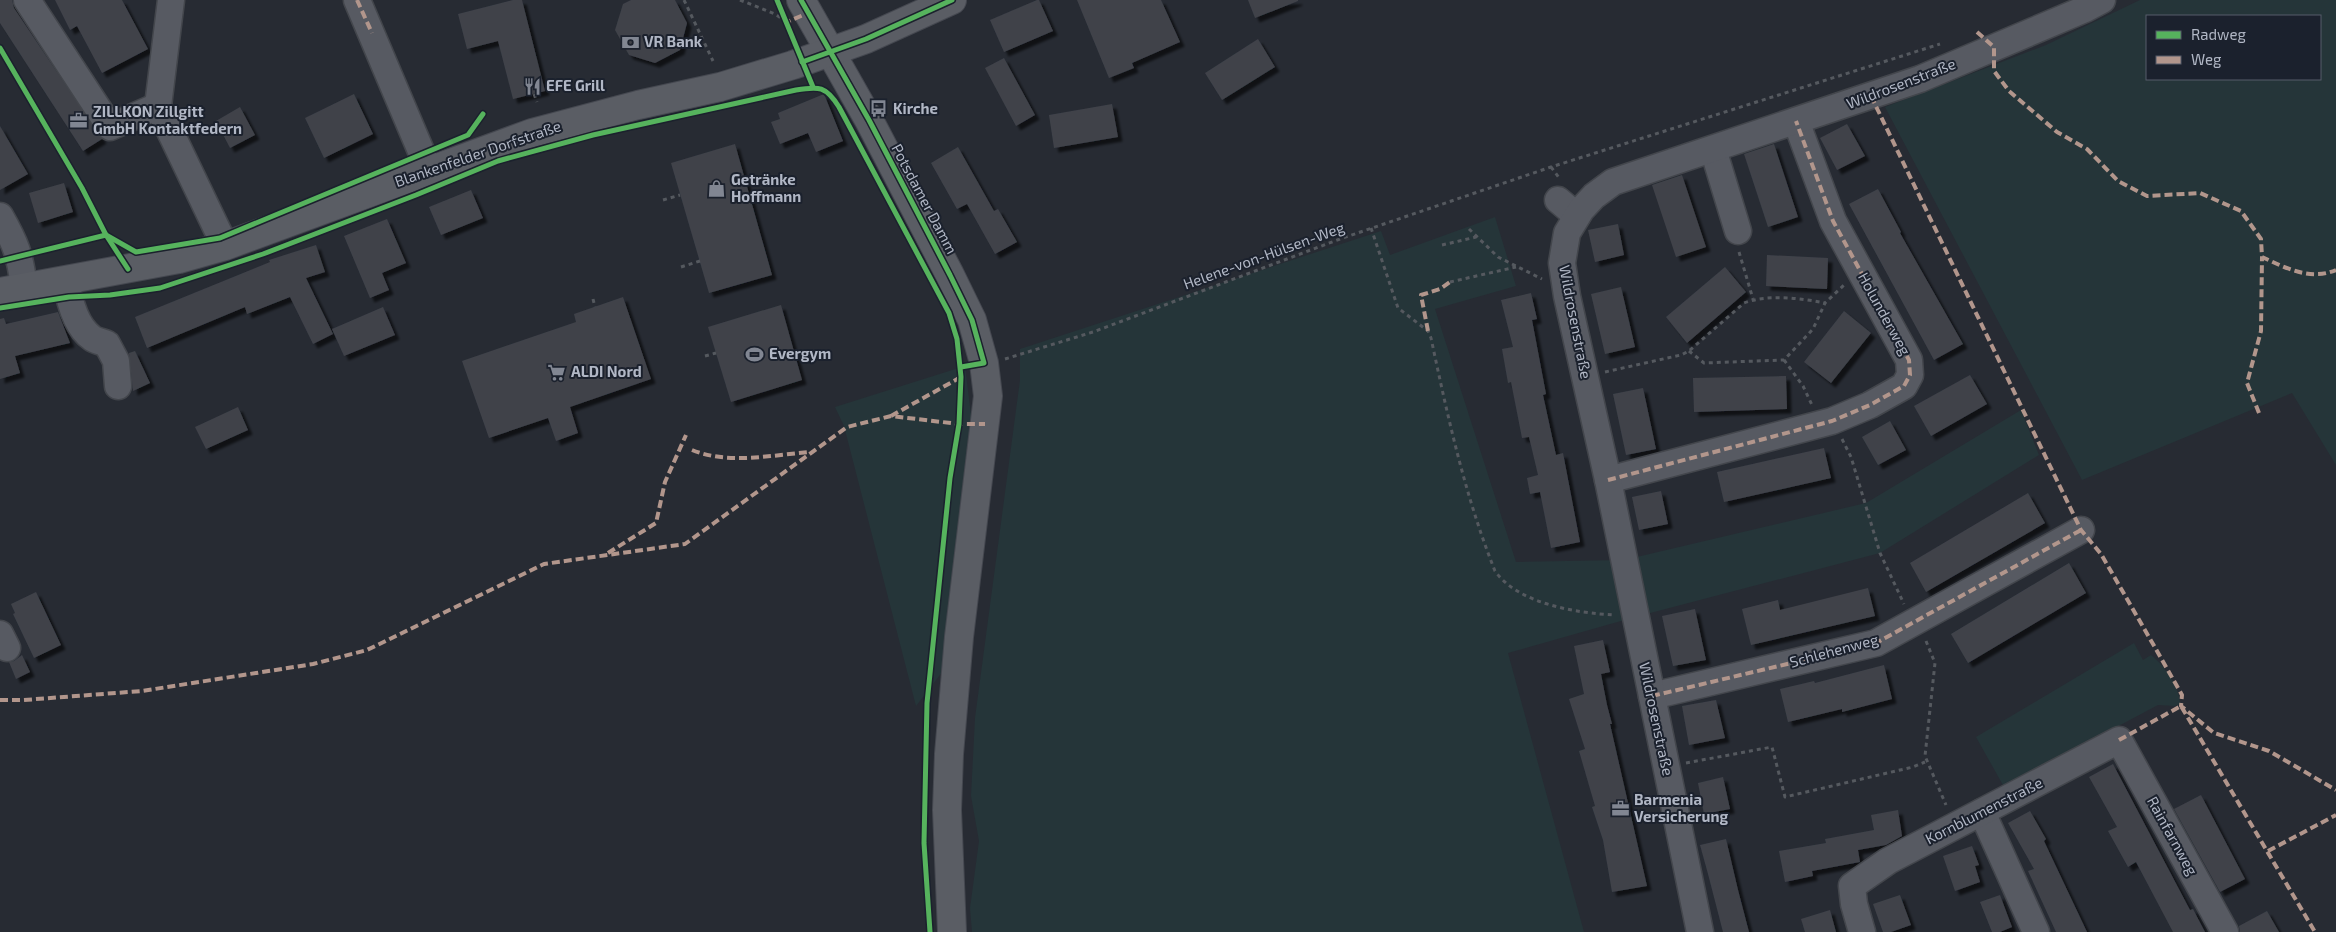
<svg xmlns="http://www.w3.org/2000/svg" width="2336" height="932" font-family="'Exo 2',sans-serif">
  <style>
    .green { fill: #253539; fill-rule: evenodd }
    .building { fill: #3f424a; filter: url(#shadow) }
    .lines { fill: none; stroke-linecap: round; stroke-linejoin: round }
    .minor-casing { stroke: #43464c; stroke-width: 29 }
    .major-casing { stroke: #454850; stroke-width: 30 }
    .path { stroke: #55595f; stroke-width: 3; stroke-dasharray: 4 4; stroke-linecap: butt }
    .minor { stroke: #575a62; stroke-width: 26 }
    .major { stroke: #5a5d64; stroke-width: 28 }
    .quiet { stroke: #b2968c; stroke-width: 4; stroke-dasharray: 8 4; stroke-linecap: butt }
    .cycleway-casing { stroke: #1b212d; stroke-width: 8 }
    .cycleway { stroke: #56b35d; stroke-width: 5 }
    .labels { text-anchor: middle; stroke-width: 4; stroke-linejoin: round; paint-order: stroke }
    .poi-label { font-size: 15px; font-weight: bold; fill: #b1b7c5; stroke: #1b212d; text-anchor: start }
    .street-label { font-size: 15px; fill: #b1b7c5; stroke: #1b212d }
  </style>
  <defs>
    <filter id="shadow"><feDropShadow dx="4.5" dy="4.5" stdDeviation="1" flood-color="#0009"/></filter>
  </defs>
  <rect width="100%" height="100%" fill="#272b33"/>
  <g class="green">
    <path d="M2140,0H2336V465L2292,393L2082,480L1885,107L2046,45ZM2147,16H2320V79H2147Z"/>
    <polygon points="1495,217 1516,286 1435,309 1516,562 1624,560 1866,503 2021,410 2039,455 1880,553 1635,617 1508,653 1584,932 972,932 970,908 979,841 971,796 975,718 1020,380 1020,349 1381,231 1390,255"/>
    <polygon points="965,366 972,423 946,667 916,706 844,426 835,407"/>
    <path d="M2134,643L2143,660L2151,655C2164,665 2180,687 2180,704L2175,706L2158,705L2004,787L1976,737Z"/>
  </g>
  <g class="building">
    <polygon points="0,0 12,0 14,8 102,139 83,151 0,23"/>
    <polygon points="55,0 122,0 148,49 102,73 77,26 70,30"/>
    <polygon points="513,0 522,0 545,91 513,99 498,41 467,49 458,14"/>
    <polygon points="631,0 675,0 687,23 680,50 655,63 629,55 615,30 623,4"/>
    <polygon points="1037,0 1039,0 1053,31 1004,52 990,20"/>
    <polygon points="1077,0 1161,0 1180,42 1132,63 1134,68 1109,78"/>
    <polygon points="1248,0 1298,0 1298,1 1255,18"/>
    <polygon points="1258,39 1275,67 1222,100 1205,73"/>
    <polygon points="1004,58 1035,115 1016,126 985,68"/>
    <polygon points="354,94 373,134 324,158 305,118"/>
    <polygon points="824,94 843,141 816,152 808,133 780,144 771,122 780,119 778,113"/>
    <polygon points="1112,104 1118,137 1054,148 1049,115"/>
    <polygon points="240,107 255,135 230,148 216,121"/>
    <polygon points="1847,124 1865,156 1837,170 1820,138"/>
    <polygon points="0,126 28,174 0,190"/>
    <polygon points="735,144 772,275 709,293 671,163"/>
    <polygon points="1774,144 1798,217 1768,227 1744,154"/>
    <polygon points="958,147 994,211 998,209 1017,242 995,254 967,204 957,209 931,163"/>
    <polygon points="1682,175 1706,247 1676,257 1652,185"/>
    <polygon points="64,183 73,212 38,223 29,193"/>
    <polygon points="1878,189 1901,232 1900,233 1963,344 1934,360 1849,204"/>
    <polygon points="471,190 483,218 441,235 429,207"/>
    <polygon points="387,219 406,263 382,273 389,290 370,298 344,236"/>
    <polygon points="1618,224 1624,255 1595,262 1588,230"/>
    <polygon points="316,245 325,272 306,278 333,334 313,344 290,297 247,314 245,307 147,348 135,317 270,262 269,260"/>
    <polygon points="1767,255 1828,258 1827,289 1766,286"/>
    <polygon points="1725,267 1746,292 1687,343 1666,317"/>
    <polygon points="1621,287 1635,347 1605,354 1591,294"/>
    <polygon points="1531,293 1537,319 1532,320 1546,394 1543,395 1556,455 1563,453 1580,542 1551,548 1540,492 1530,494 1527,478 1538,475 1529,437 1522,438 1511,382 1508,383 1502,349 1513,347 1501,300"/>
    <polygon points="623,297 651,379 570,407 578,433 556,441 548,418 489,438 462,361 576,322 574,314"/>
    <polygon points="781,305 802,380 731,402 708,327"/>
    <polygon points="383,307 395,335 344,356 332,329"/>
    <polygon points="1844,311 1871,333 1831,383 1804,362"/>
    <polygon points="58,312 70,343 15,356 20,373 0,379 0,319 4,318 6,324"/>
    <polygon points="135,351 150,383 133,391 129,353"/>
    <polygon points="1970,375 1987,404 1931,436 1914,406"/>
    <polygon points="1786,376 1787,409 1694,412 1693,378"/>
    <polygon points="1643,388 1656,449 1626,455 1613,394"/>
    <polygon points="238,407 248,430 206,449 195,427"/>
    <polygon points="1890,421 1906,450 1878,465 1862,437"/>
    <polygon points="1824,448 1831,478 1724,502 1717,472"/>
    <polygon points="1661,491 1668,524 1639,530 1632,497"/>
    <polygon points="2028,493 2045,523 1926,592 1910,563"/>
    <polygon points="2069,563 2086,593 1968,663 1951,634"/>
    <polygon points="1868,588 1875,616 1751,645 1742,609 1778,600 1780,610"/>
    <polygon points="36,592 61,645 34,658 13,614 15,613 11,604"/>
    <polygon points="1695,609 1706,660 1673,666 1662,616"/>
    <polygon points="1603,640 1610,672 1601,674 1607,705 1612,724 1610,724 1647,886 1612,892 1603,840 1592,807 1595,806 1579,751 1585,749 1569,699 1584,694 1574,646"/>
    <polygon points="22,655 30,672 16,679 9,662 14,661"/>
    <polygon points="1884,665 1892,699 1842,712 1842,709 1788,722 1780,689 1814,681 1815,683"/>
    <polygon points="1716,700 1725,738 1689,745 1682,706"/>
    <polygon points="2113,764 2190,910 2193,909 2205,932 2173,932 2136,862 2128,867 2108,831 2117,827 2089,777"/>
    <polygon points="1723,777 1730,809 1704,814 1698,783"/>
    <polygon points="2201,795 2245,879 2220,892 2174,809"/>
    <polygon points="1898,810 1902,836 1886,845 1858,850 1860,862 1812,871 1813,876 1785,882 1779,851 1826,843 1825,839 1874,830 1871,815"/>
    <polygon points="2030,811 2046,839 2044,841 2087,932 2056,932 2028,871 2034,869 2008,823"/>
    <polygon points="1726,839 1738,890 1749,932 1723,932 1708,874 1700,845"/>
    <polygon points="1972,846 1979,865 1975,866 1980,882 1955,891 1943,856"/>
    <polygon points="1900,895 1911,925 1891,932 1883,932 1873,904"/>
    <polygon points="2000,895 2012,927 2000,932 1992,932 1980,902"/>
    <polygon points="1830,910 1836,932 1805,932 1801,919"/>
    <polygon points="2267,911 2279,932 2240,932 2239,926"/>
  </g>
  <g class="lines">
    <defs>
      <g id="minor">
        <polyline points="27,0 110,127 158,106"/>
        <polyline points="171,0 158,106 225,246"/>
        <polyline points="357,0 429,170"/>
        <polyline points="1713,149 1738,231"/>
        <polyline points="1558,200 1577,216"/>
        <path d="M0,216C16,244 20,255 24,287"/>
        <path d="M66,280C69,300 75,326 92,338C96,341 103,342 107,344L116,361L118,386"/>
        <polyline points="1608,480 1832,421 1870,405 1904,386 1910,375 1909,360 1833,221 1796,121"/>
        <polyline points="0,634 7,648"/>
        <polyline points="1652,696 1876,643 2081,530"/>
        <polyline points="1982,812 2036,932"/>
        <polyline points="1700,932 1608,480 1567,296 1562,263 1567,233 1581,210 1594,196 1613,182 1920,79 2085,9 2102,0"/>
        <polyline points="1862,932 1854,904 1852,886 1888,861 2119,740 2225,932"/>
      </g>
      <g id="major">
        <polyline points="801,0 869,120 950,275 972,320 984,363 988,396 959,637 949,754 947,810 952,932"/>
        <polyline points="0,292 179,259 225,246 532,133 638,105 720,87 793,65 866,39 952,0"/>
      </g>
    </defs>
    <use href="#minor" class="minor-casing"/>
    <use href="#major" class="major-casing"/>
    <g class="path">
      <polyline points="684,0 713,61"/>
      <polyline points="740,0 775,14 785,21"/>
      <polyline points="534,94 537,102"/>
      <polyline points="1551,167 1560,179"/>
      <polyline points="663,200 680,195"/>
      <path d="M1371,228L1398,308L1428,331L1431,338C1448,418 1465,496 1495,571C1518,604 1577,613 1614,615"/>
      <polyline points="1469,229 1498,257 1542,279"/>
      <polyline points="1442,245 1476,237"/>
      <polyline points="1739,252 1753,299"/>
      <polyline points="681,267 700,261"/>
      <polyline points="1450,282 1516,267"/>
      <polyline points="593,299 595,307"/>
      <polyline points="1689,351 1704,363 1784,360 1813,329 1825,303 1844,285"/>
      <polyline points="705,356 716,353"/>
      <polyline points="1005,359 1093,332 1340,239 1551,167 1940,44"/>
      <polyline points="1784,360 1803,386 1812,405"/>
      <path d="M1605,372L1681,355L1689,351L1744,303C1768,294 1800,298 1825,303"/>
      <polyline points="1842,439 1851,457 1880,553 1904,604"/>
      <polyline points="1926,641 1935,663 1925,756 1946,805"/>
      <polyline points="1686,763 1772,747 1785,797 1913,767 1925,762"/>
    </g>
    <use href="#minor" class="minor"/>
    <use href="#major" class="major"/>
    <g class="quiet">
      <polyline points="357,0 372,33"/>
      <polyline points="788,26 787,22 808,13"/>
      <path d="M1977,32L1994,47V71L2009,91L2057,132L2087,149L2118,181L2147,196L2200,193L2241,211L2261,239L2262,257C2286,268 2310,281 2336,270"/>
      <polyline points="1871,96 2081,530 2101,554 2153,644 2182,695 2181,706 2214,733 2269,751 2336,790"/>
      <polyline points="1428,331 1421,295 1440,289 1450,282"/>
      <polyline points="2259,413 2247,383 2261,331 2262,257"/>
      <polyline points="891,416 961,377"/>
      <path d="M692,450C729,465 771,455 810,452"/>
      <polyline points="1608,480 1832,421 1870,405 1904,386 1910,375 1909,360 1833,221 1796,121"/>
      <polyline points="608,553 656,523 665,482 686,435"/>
      <polyline points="1652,696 1876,643 2081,530"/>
      <polyline points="0,700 24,700 142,691 313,664 367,650 544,564 685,544 847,427 891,416 959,424 985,424"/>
      <polyline points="2119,740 2181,706 2315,932"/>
      <polyline points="2268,851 2336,815"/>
    </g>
    <defs>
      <g id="cycleway">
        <polyline points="777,0 813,87"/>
        <polyline points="801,0 869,120 950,275 972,320 984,363 961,367"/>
        <polyline points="0,48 82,188 106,235 128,269"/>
        <polyline points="802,62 866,39 952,0"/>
        <polyline points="0,261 106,235 136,252 220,238 468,135 483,114"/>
        <path d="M0,308L69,297L110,295L160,288L263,254L416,195L498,161L593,135L796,90C819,86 826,86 839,107L949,313L957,339L961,377L959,424L950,478L927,703L924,843L930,932"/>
      </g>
    </defs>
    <use href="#cycleway" class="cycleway-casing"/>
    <use href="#cycleway" class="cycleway"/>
  </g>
  <defs>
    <symbol id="bank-bare" viewBox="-9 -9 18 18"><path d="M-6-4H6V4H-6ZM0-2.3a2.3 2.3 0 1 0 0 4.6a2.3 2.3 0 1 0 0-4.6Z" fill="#818692" stroke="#1b212d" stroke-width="2.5" paint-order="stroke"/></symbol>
    <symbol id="restaurant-bare" viewBox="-9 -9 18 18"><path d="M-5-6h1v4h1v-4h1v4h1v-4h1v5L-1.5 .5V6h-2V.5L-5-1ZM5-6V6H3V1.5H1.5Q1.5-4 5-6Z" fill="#818692" stroke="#1b212d" stroke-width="2.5" paint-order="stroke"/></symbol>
    <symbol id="bus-bare" viewBox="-9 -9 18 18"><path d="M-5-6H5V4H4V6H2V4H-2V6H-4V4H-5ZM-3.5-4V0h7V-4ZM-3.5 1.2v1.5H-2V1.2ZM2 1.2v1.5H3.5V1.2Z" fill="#818692" stroke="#1b212d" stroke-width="2.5" paint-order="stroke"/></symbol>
    <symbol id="office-bare" viewBox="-9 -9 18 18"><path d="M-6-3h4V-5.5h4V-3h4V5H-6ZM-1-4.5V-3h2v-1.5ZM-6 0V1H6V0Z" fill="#818692" stroke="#1b212d" stroke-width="2.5" paint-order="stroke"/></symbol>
    <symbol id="shop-bare" viewBox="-9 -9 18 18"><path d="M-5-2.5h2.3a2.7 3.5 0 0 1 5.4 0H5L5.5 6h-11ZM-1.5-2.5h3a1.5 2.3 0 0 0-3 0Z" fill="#818692" stroke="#1b212d" stroke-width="2.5" paint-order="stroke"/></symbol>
    <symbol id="stadium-bare" viewBox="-9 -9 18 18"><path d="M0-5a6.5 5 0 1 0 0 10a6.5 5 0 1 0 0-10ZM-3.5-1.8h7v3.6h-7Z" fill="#818692" stroke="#1b212d" stroke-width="2.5" paint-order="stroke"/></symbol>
    <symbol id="supermarket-bare" viewBox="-9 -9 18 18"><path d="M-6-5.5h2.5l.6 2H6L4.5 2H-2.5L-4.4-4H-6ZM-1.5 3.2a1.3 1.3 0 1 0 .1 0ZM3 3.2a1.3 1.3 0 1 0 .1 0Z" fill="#818692" stroke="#1b212d" stroke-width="2.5" paint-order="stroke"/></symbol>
  </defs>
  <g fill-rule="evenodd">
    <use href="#bank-bare" x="618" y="30" width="25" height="25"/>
    <use href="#restaurant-bare" x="520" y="74" width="25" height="25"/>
    <use href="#bus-bare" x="866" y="96" width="25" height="25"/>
    <use href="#office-bare" x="66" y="108" width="25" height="25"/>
    <use href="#shop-bare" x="704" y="176" width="25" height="25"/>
    <use href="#stadium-bare" x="742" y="342" width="25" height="25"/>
    <use href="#supermarket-bare" x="544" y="360" width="25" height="25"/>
    <use href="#office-bare" x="1608" y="796" width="25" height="25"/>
  </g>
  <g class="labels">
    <g class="poi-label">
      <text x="644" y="47">VR Bank</text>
      <text x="546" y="91">EFE Grill</text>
      <text x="893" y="114">Kirche</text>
      <text x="93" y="117">ZILLKON Zillgitt<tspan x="93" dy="17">GmbH Kontaktfedern</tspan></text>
      <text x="731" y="185">Getränke<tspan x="731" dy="17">Hoffmann</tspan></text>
      <text x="769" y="359">Evergym</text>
      <text x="571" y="377">ALDI Nord</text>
      <text x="1634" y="805">Barmenia<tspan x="1634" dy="17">Versicherung</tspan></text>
    </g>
    <g class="street-label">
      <text transform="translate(1901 84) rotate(-21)" y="5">Wildrosenstraße</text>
      <text transform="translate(478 154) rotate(-19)" y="5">Blankenfelder Dorfstraße</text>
      <text transform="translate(924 199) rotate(62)" y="5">Potsdamer Damm</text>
      <text transform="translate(1264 256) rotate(-20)" y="5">Helene-von-Hülsen-Weg</text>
      <text transform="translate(1884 314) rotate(61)" y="5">Holunderweg</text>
      <text transform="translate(1575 322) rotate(79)" y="5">Wildrosenstraße</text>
      <text transform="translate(1834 651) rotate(-15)" y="5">Schlehenweg</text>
      <text transform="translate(1656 719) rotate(78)" y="5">Wildrosenstraße</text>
      <text transform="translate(1984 811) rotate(-27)" y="5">Kornblumenstraße</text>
      <text transform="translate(2172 836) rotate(61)" y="5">Rainfarnweg</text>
    </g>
  </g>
  <rect x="2146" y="15" width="175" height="65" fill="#1b212d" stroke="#575d6a"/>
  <rect x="2156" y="31" width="25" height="8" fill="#56b35d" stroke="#575d6a"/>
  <text x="2191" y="40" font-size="15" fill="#b1b7c5">Radweg</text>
  <rect x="2156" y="56" width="25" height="8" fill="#b2968c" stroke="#575d6a"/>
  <text x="2191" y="65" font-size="15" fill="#b1b7c5">Weg</text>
</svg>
